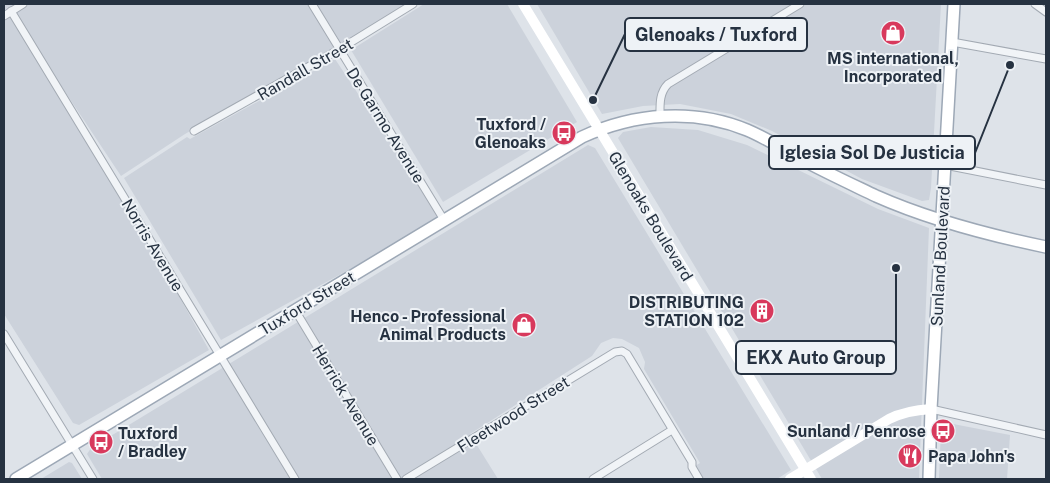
<svg xmlns="http://www.w3.org/2000/svg" width="1050" height="483" font-family="'Public Sans',sans-serif">
  <style>
    .built { fill: #ccd2db }
    .lines { fill: none; stroke-linecap: round; stroke-linejoin: round }
    .street-casing { stroke: #a3aab3; stroke-width: 9 }
    .primary-casing { stroke: #9da8b6; stroke-width: 14 }
    .street { stroke: #f1f4f7; stroke-width: 7 }
    .secondary { stroke: #fff; stroke-width: 10 }
    .primary { stroke: #fff; stroke-width: 11 }
    .labels { text-anchor: middle; stroke-width: 4; stroke-linejoin: round; paint-order: stroke }
    .poi-label { font-size: 16px; font-weight: bold; fill: #263241; stroke: #eef2f6; text-anchor: end }
    .street-label { font-size: 16px; fill: #263241; stroke: #eef2f6 }
    .leader { fill: none; stroke: #263241; stroke-width: 2 }
    .callout-dot { fill: #263241; stroke: #eef2f6; stroke-width: 2 }
    .callout { fill: #eef2f6; stroke: #263241; stroke-width: 2 }
    .callout-label { font-size: 18px; text-anchor: middle; font-weight: bold; fill: #263241 }
  </style>
  <rect width="100%" height="100%" fill="#dee3e9"/>
  <g class="built">
    <polygon points="4,4 20,4 9,10 117,185 209,350 79,425 73,423 4,314"/>
    <polygon points="25,4 309,4 336,48 185,134 121,176 12,12"/>
    <polygon points="316,4 406,4 342,45"/>
    <polygon points="424,4 507,4 577,122 443,202 351,50"/>
    <polygon points="537,4 941,4 931,188 929,200 922,201 862,179 772,131 731,114 680,104 643,106 602,114"/>
    <polygon points="335,59 441,219 221,340 124,178 187,137 190,139"/>
    <polygon points="651,127 698,130 747,145 878,209 929,228 919,479 822,479 618,138 623,132"/>
    <polygon points="588,145 595,148 791,470 777,479 703,479 695,466 700,463 644,369 645,362 639,348 622,339 613,338 601,343 592,356 470,434 498,479 102,479 87,454 91,448"/>
    <polygon points="948,423 1010,435 1007,479 939,479 941,428"/>
    <polygon points="69,462 72,463 82,479 41,479"/>
  </g>
  <g class="lines">
    <defs>
      <g id="street">
        <polyline points="312,4 444,220"/>
        <polyline points="1035,4 1046,12"/>
        <polyline points="11,11 295,479"/>
        <polyline points="4,16 23,4"/>
        <polyline points="952,42 1046,59"/>
        <path d="M660,116C660,105 659,93 668,84L800,4"/>
        <polyline points="194,131 340,49 413,4"/>
        <polyline points="945,165 1046,185"/>
        <polyline points="295,310 397,479"/>
        <polyline points="4,334 93,479"/>
        <polyline points="931,409 1046,435"/>
        <polyline points="406,479 615,352 622,351 627,354 692,462 692,467 699,479"/>
        <polyline points="593,479 672,430"/>
      </g>
      <g id="primary">
        <path d="M16,479L582,137C634,113 694,108 747,130C766,138 783,149 801,159C825,172 851,184 876,196C930,220 988,235 1046,247"/>
        <polyline points="929,479 931,409 954,4"/>
      </g>
    </defs>
    <use href="#street" class="street-casing"/>
    <use href="#primary" class="primary-casing"/>
    <use href="#street" class="street"/>
    <g class="secondary">
      <polyline points="523,4 811,479"/>
      <path d="M790,479L889,419C903,412 915,410 931,409"/>
    </g>
    <use href="#primary" class="primary"/>
  </g>
  <defs>
    <symbol id="shop-disc" viewBox="-11 -11 22 22"><circle r="9.5" fill="#d8395c" stroke="#eef2f6"/><path d="M-5-2.5h2.3a2.7 3.5 0 0 1 5.4 0H5L5.5 6h-11ZM-1.5-2.5h3a1.5 2.3 0 0 0-3 0Z" fill="#fff"/></symbol>
    <symbol id="bus-disc" viewBox="-11 -11 22 22"><circle r="9.5" fill="#d8395c" stroke="#eef2f6"/><path d="M-5-6H5V4H4V6H2V4H-2V6H-4V4H-5ZM-3.5-4V0h7V-4ZM-3.5 1.2v1.5H-2V1.2ZM2 1.2v1.5H3.5V1.2Z" fill="#fff"/></symbol>
    <symbol id="building-disc" viewBox="-11 -11 22 22"><circle r="9.5" fill="#d8395c" stroke="#eef2f6"/><path d="M-4-6H4V6H1V3H-1V6H-4ZM-2.5-4.3h1.7v1.8h-1.7ZM.8-4.3h1.7v1.8H.8ZM-2.5-1h1.7V.8h-1.7ZM.8-1h1.7V.8H.8Z" fill="#fff"/></symbol>
    <symbol id="restaurant-disc" viewBox="-11 -11 22 22"><circle r="9.5" fill="#d8395c" stroke="#eef2f6"/><path d="M-5-6h1v4h1v-4h1v4h1v-4h1v5L-1.5 .5V6h-2V.5L-5-1ZM5-6V6H3V1.5H1.5Q1.5-4 5-6Z" fill="#fff"/></symbol>
  </defs>
  <g fill-rule="evenodd">
    <use href="#shop-disc" x="879" y="19" width="28" height="28"/>
    <use href="#bus-disc" x="550" y="119" width="28" height="28"/>
    <use href="#building-disc" x="748" y="297" width="28" height="28"/>
    <use href="#shop-disc" x="510" y="311" width="28" height="28"/>
    <use href="#bus-disc" x="929" y="417" width="28" height="28"/>
    <use href="#bus-disc" x="87" y="428" width="28" height="28"/>
    <use href="#restaurant-disc" x="896" y="442" width="28" height="28"/>
  </g>
  <g class="labels">
    <g class="poi-label">
      <text x="893" y="64" text-anchor="middle">MS international,<tspan x="893" dy="18">Incorporated</tspan></text>
      <text x="546" y="130">Tuxford /<tspan x="546" dy="18">Glenoaks</tspan></text>
      <text x="744" y="308">DISTRIBUTING<tspan x="744" dy="18">STATION 102</tspan></text>
      <text x="506" y="322">Henco - Professional<tspan x="506" dy="18">Animal Products</tspan></text>
      <text x="926" y="437">Sunland / Penrose</text>
      <text x="118" y="439" text-anchor="start">Tuxford<tspan x="118" dy="18">/ Bradley</tspan></text>
      <text x="928" y="462" text-anchor="start">Papa John's</text>
    </g>
    <g class="street-label">
      <text transform="translate(305 69) rotate(-30)" y="6">Randall Street</text>
      <text transform="translate(386 125) rotate(58)" y="6">De Garmo Avenue</text>
      <text transform="translate(651 216) rotate(59)" y="6">Glenoaks Boulevard</text>
      <text transform="translate(153 245) rotate(59)" y="6">Norris Avenue</text>
      <text transform="translate(940 256) rotate(-87)" y="6">Sunland Boulevard</text>
      <text transform="translate(307 303) rotate(-31)" y="6">Tuxford Street</text>
      <text transform="translate(346 395) rotate(59)" y="6">Herrick Avenue</text>
      <text transform="translate(513 414) rotate(-32)" y="6">Fleetwood Street</text>
    </g>
  </g>
  <path class="leader" d="M593 100L625 34M1010 65L975 153M896 268L896 357"/>
  <g class="callout-dot">
    <circle cx="593" cy="100" r="5"/>
    <circle cx="1010" cy="65" r="5"/>
    <circle cx="896" cy="268" r="5"/>
  </g>
  <g class="callout">
    <rect x="625" y="18" width="182" height="33" rx="5"/>
    <rect x="769" y="136" width="206" height="33" rx="5"/>
    <rect x="736" y="341" width="160" height="33" rx="5"/>
  </g>
  <g class="callout-label">
    <text x="716" y="41">Glenoaks / Tuxford</text>
    <text x="872" y="159">Iglesia Sol De Justicia</text>
    <text x="816" y="364">EKX Auto Group</text>
  </g>
  <rect width="1050" height="483" fill="none" stroke="#263241" stroke-width="10"/>
</svg>
